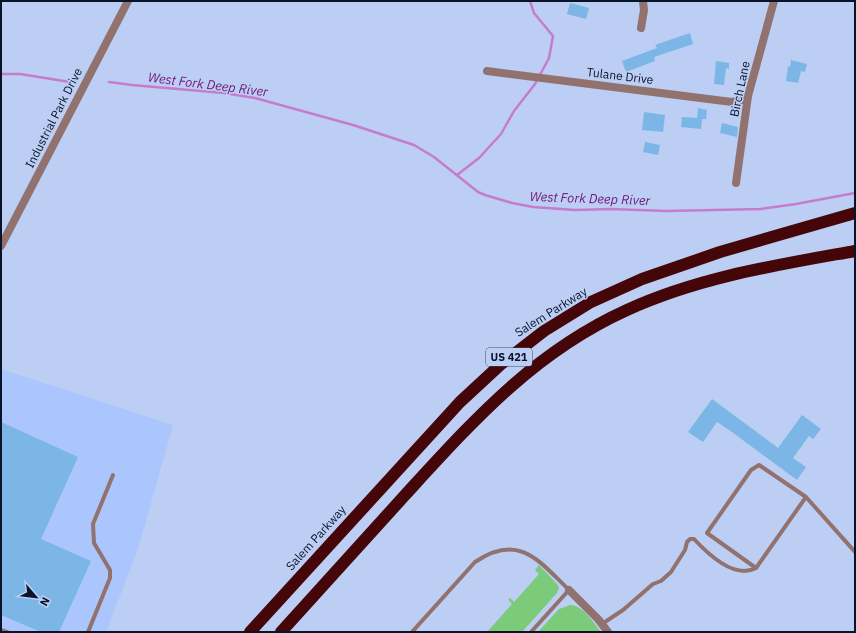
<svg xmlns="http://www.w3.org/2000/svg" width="856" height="633" font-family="'IBM Plex Sans',sans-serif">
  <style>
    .built { fill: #abc6fc }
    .green { fill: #7bcb7b }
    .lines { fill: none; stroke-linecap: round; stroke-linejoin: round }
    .stream { stroke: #c57ccc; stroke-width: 2.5 }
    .building { fill: #7bb6e6 }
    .service { stroke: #92726f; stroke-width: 4 }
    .minor { stroke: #92726f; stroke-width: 8 }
    .tertiary { stroke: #92726f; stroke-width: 8 }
    .motorway { stroke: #45060a; stroke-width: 12 }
    .labels { text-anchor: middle; stroke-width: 3; stroke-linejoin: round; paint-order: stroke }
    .shield { fill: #bccef3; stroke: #3f4b66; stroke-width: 1 }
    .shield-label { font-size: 11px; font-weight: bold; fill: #091329 }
    .street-label { font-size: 12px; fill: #091329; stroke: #bccef3 }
    .water-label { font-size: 13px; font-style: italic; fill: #6f1478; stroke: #bccef3 }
  </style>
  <rect width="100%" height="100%" fill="#bccef3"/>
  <polygon class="built" points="1,369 173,425 138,549 106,632 1,632"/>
  <g class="green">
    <polygon points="539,565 557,584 559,588 557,593 522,632 487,632 512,604 508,599 510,598 514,602 539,574 535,570"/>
    <path d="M570,605C584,606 593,622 601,632H538L559,609Z"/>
  </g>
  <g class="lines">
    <g class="stream">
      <polyline points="1,74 20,74 70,82"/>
      <polyline points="109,82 132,85 224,93 255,98 353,125 414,145 434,157 478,192 485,195 512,203 533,207 575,210 611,209 667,211 761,209 796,204 855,193"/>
      <polyline points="457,175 479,158 501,134 514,111 535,84 549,58 553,36 534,13 530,1"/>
    </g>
  </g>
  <g class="building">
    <polygon points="570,3 589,8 586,19 567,14"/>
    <polygon points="690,33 693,44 654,57 655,61 626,72 622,61 657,48 655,45"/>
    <polygon points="791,60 807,64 805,72 801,71 798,83 786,81 788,66 790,67"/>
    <polygon points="716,61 729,63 729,69 726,68 724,85 714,84"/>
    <polygon points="698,108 707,110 706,119 702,119 701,129 681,127 682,117 697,118"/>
    <polygon points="644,112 665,115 663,132 642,130"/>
    <polygon points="722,123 738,127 737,137 720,133"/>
    <polygon points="645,142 660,145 658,155 643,152"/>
    <polygon points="712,399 778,448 802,415 821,429 813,439 809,436 793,458 806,467 797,480 732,432 717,422 703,442 688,432"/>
    <polygon points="1,422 78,457 41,539 91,561 59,632 41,632 1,615"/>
  </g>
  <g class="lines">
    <g class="service">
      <polyline points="806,497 756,568 707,533 751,470 759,465 806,497 855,552"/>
      <path d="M602,624L623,610L653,584L661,581L671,572L685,550L687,542L690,539H694C707,553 734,580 756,568"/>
      <polyline points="1,630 7,632"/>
      <polyline points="88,632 110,578 110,570 94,543 93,524 113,475"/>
      <path d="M412,632L475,562C519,532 539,561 569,590L531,632"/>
    </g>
    <g class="minor">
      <polyline points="641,28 644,10 643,1"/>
      <polyline points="487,71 732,102 742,100 748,96"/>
      <polyline points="736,183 748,96 774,1"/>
      <polyline points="569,590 598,619 608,632"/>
    </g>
    <polyline class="tertiary" points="1,246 128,1"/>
    <g class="motorway">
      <polyline points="250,632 460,402 500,365 544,331 591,302 642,279 720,252 855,213"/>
      <path d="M281,632C323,586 364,540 406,494C473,421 534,352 627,310C699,277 777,265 855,251"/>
    </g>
  </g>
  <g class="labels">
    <rect class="shield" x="486" y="348" width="46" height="18" rx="3"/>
    <g class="shield-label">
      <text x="509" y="361">US 421</text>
    </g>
    <g class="street-label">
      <text transform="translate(620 76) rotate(7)" y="4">Tulane Drive</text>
      <text transform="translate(740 89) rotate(-78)" y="4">Birch Lane</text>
      <text transform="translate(54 118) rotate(-63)" y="4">Industrial Park Drive</text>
      <text transform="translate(551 312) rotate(-32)" y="4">Salem Parkway</text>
      <text transform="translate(316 538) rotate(-48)" y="4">Salem Parkway</text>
    </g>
    <g class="water-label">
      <text transform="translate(208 84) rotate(7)" y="5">West Fork Deep River</text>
      <text transform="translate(590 198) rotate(2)" y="5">West Fork Deep River</text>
    </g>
  </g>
  <rect width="856" height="633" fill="none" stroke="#091329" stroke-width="4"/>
  <g transform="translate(36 597) rotate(118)" stroke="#bccef3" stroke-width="3" paint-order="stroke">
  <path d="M0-3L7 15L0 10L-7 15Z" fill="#091329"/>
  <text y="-6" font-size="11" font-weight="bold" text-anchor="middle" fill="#091329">N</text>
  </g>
</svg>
